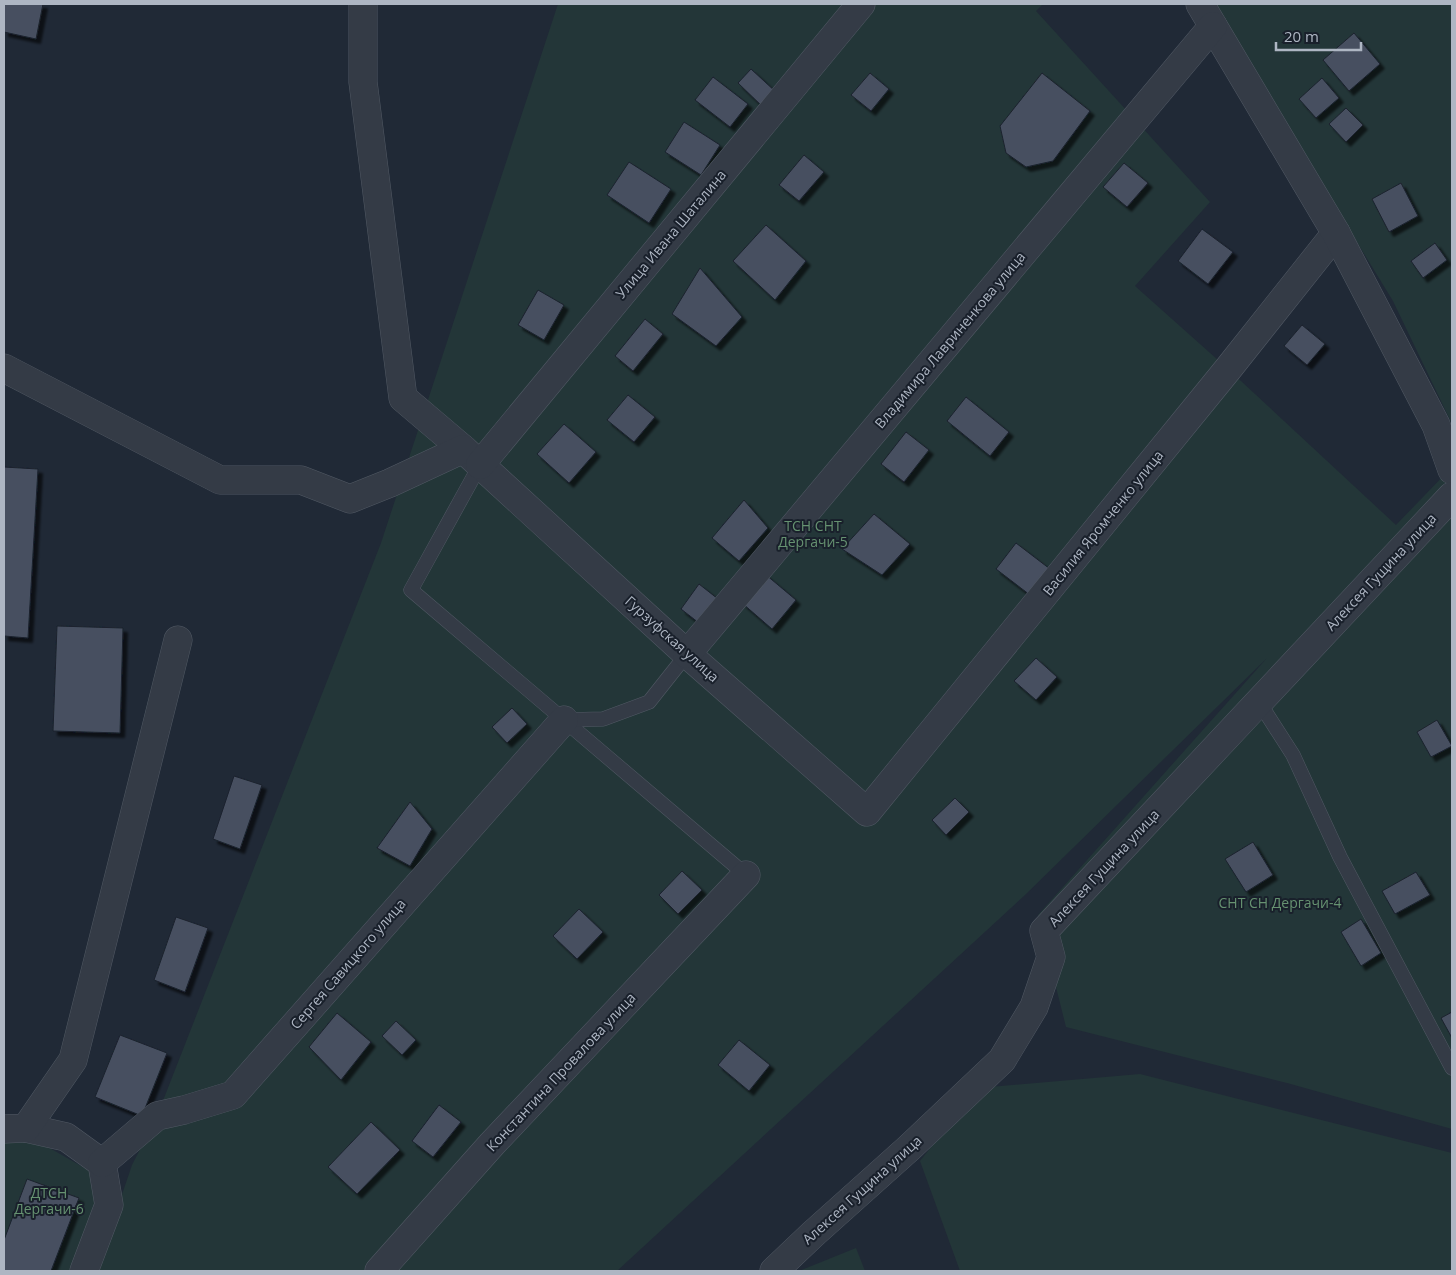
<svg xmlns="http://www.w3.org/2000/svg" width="1456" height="1275" font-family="'Open Sans',sans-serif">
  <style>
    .green { fill: #233638 }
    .building { fill: #465060; stroke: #1b222d; filter: url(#shadow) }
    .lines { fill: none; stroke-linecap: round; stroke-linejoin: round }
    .lane-casing { stroke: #515964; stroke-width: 15 }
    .street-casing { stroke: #515964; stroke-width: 29 }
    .lane { stroke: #343b46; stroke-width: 14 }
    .street { stroke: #343b46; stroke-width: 28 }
    .labels { text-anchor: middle; stroke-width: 4; stroke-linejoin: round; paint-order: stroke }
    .street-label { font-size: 14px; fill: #aeb6c3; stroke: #19202b }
    .park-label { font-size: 14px; fill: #669271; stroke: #19202b }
  </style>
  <defs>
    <filter id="shadow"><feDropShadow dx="4.5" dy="4.5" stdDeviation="1" flood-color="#0009"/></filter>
  </defs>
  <rect width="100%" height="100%" fill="#202936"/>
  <g class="green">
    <polygon points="558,4 1043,4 1036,11 1210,202 1135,286 1228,369 1396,525 1452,467 1452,1129 1287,1083 1066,1027 1038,915 1267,658 1025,895 617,1271 96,1271 132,1165 157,1116 381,543"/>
    <polygon points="1211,4 1452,4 1452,424 1393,301"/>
    <polygon points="1140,1074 1452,1153 1452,1271 960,1271 920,1161 978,1088"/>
    <polygon points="32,1138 102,1178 78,1271 4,1271 4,1139"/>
    <polygon points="856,1248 865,1271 799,1271"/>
  </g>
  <g class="building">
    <polygon points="4,4 43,4 36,39 4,32"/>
    <polygon points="1354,33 1380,64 1349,91 1323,60"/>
    <polygon points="751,69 777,93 764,108 738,83"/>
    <polygon points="870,73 889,89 871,111 851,95"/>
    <polygon points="1042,73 1090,111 1053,161 1026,167 1006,153 1000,126"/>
    <polygon points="713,77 748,104 730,127 695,100"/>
    <polygon points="1322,78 1339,98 1316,118 1299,99"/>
    <polygon points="1346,108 1363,125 1346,142 1329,124"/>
    <polygon points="684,122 720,145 701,175 665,152"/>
    <polygon points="804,155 824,172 799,201 779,185"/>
    <polygon points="629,162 671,189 649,223 607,195"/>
    <polygon points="1124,163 1148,183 1127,207 1103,187"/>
    <polygon points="1401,183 1418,216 1389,232 1372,199"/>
    <polygon points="766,225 806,261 775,300 733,261"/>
    <polygon points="1202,229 1233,252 1208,284 1178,261"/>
    <polygon points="1435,243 1447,260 1423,278 1411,261"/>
    <polygon points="700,268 742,317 716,346 672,314"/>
    <polygon points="538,290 564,305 544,340 518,325"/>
    <polygon points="645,319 663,334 633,371 615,356"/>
    <polygon points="1302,325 1325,344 1307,365 1284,346"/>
    <polygon points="628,395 655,417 634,442 607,420"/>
    <polygon points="966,397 1009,432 990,456 947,421"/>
    <polygon points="564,424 596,452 569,483 537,454"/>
    <polygon points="906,432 929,450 904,482 881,464"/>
    <polygon points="4,467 38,469 28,638 4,636"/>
    <polygon points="744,500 768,528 739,561 712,538"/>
    <polygon points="874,514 910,544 882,575 842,549"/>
    <polygon points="1016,543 1050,569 1030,595 996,569"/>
    <polygon points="765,574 796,600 772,629 742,603"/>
    <polygon points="699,584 718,599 699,623 681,609"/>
    <polygon points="57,626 123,628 120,733 53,731"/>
    <polygon points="1036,658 1057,677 1036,700 1014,681"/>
    <polygon points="512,708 527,724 507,743 492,727"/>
    <polygon points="1437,720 1452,746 1431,757 1417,732"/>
    <polygon points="234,776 262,785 240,849 213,839"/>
    <polygon points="955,798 969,812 946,835 932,820"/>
    <polygon points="410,802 432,829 410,866 377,848"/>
    <polygon points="1253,842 1273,875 1246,892 1225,859"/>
    <polygon points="682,871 702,890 678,914 659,895"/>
    <polygon points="1416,872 1430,895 1395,914 1382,891"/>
    <polygon points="579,909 603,932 577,959 553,936"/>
    <polygon points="176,917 208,928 185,992 154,980"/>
    <polygon points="1361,919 1381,953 1361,966 1341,932"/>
    <polygon points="1452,1012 1452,1038 1441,1018"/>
    <polygon points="337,1013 371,1042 341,1080 309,1047"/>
    <polygon points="396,1021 416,1040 402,1055 382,1036"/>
    <polygon points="120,1035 167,1053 142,1116 95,1097"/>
    <polygon points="739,1040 770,1065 749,1091 718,1065"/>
    <polygon points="439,1105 461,1122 433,1157 412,1141"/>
    <polygon points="371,1122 400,1150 357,1194 328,1167"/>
    <polygon points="27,1179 79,1198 51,1271 4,1271 4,1240"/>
  </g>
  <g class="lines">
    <defs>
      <g id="lane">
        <polyline points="480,465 411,590 746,875"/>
        <polyline points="1259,702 1293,755 1340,857 1452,1068"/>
        <polyline points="564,720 603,719 649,702 687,654"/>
      </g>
      <g id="street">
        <polyline points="363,4 363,82 403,398 463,449 687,654 867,812 1228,369 1336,233"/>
        <polyline points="1200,4 1336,233 1436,425 1452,470"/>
        <polyline points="4,368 220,480 301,480 350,499 390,483 463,449"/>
        <polyline points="480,465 861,4"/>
        <polyline points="687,654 1213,26"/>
        <polyline points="26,1128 66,1137 102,1163 109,1205 84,1271"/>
        <polyline points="4,1129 26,1128 73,1060 178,640"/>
        <polyline points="102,1163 157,1116 184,1110 233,1095 564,720"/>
        <polyline points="379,1271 492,1144 746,875"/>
        <polyline points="774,1271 813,1234 909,1148 1002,1060 1034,1007 1051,957 1044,931 1452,496"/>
      </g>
    </defs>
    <use href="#lane" class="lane-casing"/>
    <use href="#street" class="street-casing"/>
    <use href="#lane" class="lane"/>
    <use href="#street" class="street"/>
  </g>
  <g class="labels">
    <g class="street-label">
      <text transform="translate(671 234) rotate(-50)" y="5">Улица Ивана Шаталина</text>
      <text transform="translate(950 340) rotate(-50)" y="5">Владимира Лавриненкова улица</text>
      <text transform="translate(1103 523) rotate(-51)" y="5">Василия Яромченко улица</text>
      <text transform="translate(1381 572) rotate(-47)" y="5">Алексея Гущина улица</text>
      <text transform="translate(672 639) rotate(42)" y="5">Гурзуфская улица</text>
      <text transform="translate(1104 868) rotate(-47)" y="5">Алексея Гущина улица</text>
      <text transform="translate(348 964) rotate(-49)" y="5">Сергея Савицкого улица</text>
      <text transform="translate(561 1072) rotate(-47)" y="5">Константина Провалова улица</text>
      <text transform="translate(862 1190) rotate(-42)" y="5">Алексея Гущина улица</text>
    </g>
    <g class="park-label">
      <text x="813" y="531">ТСН СНТ<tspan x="813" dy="16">Дергачи-5</tspan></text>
      <text x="1280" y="908">СНТ СН Дергачи-4</text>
      <text x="49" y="1198">ДТСН<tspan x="49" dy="16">Дергачи-6</tspan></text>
    </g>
  </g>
  <rect width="1456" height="1275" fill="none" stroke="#aeb6c3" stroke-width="10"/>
  <path d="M1276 42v8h85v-8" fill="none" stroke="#aeb6c3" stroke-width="2.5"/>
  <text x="1284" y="42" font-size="15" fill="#aeb6c3" stroke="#19202b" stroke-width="4" paint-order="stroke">20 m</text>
</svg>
